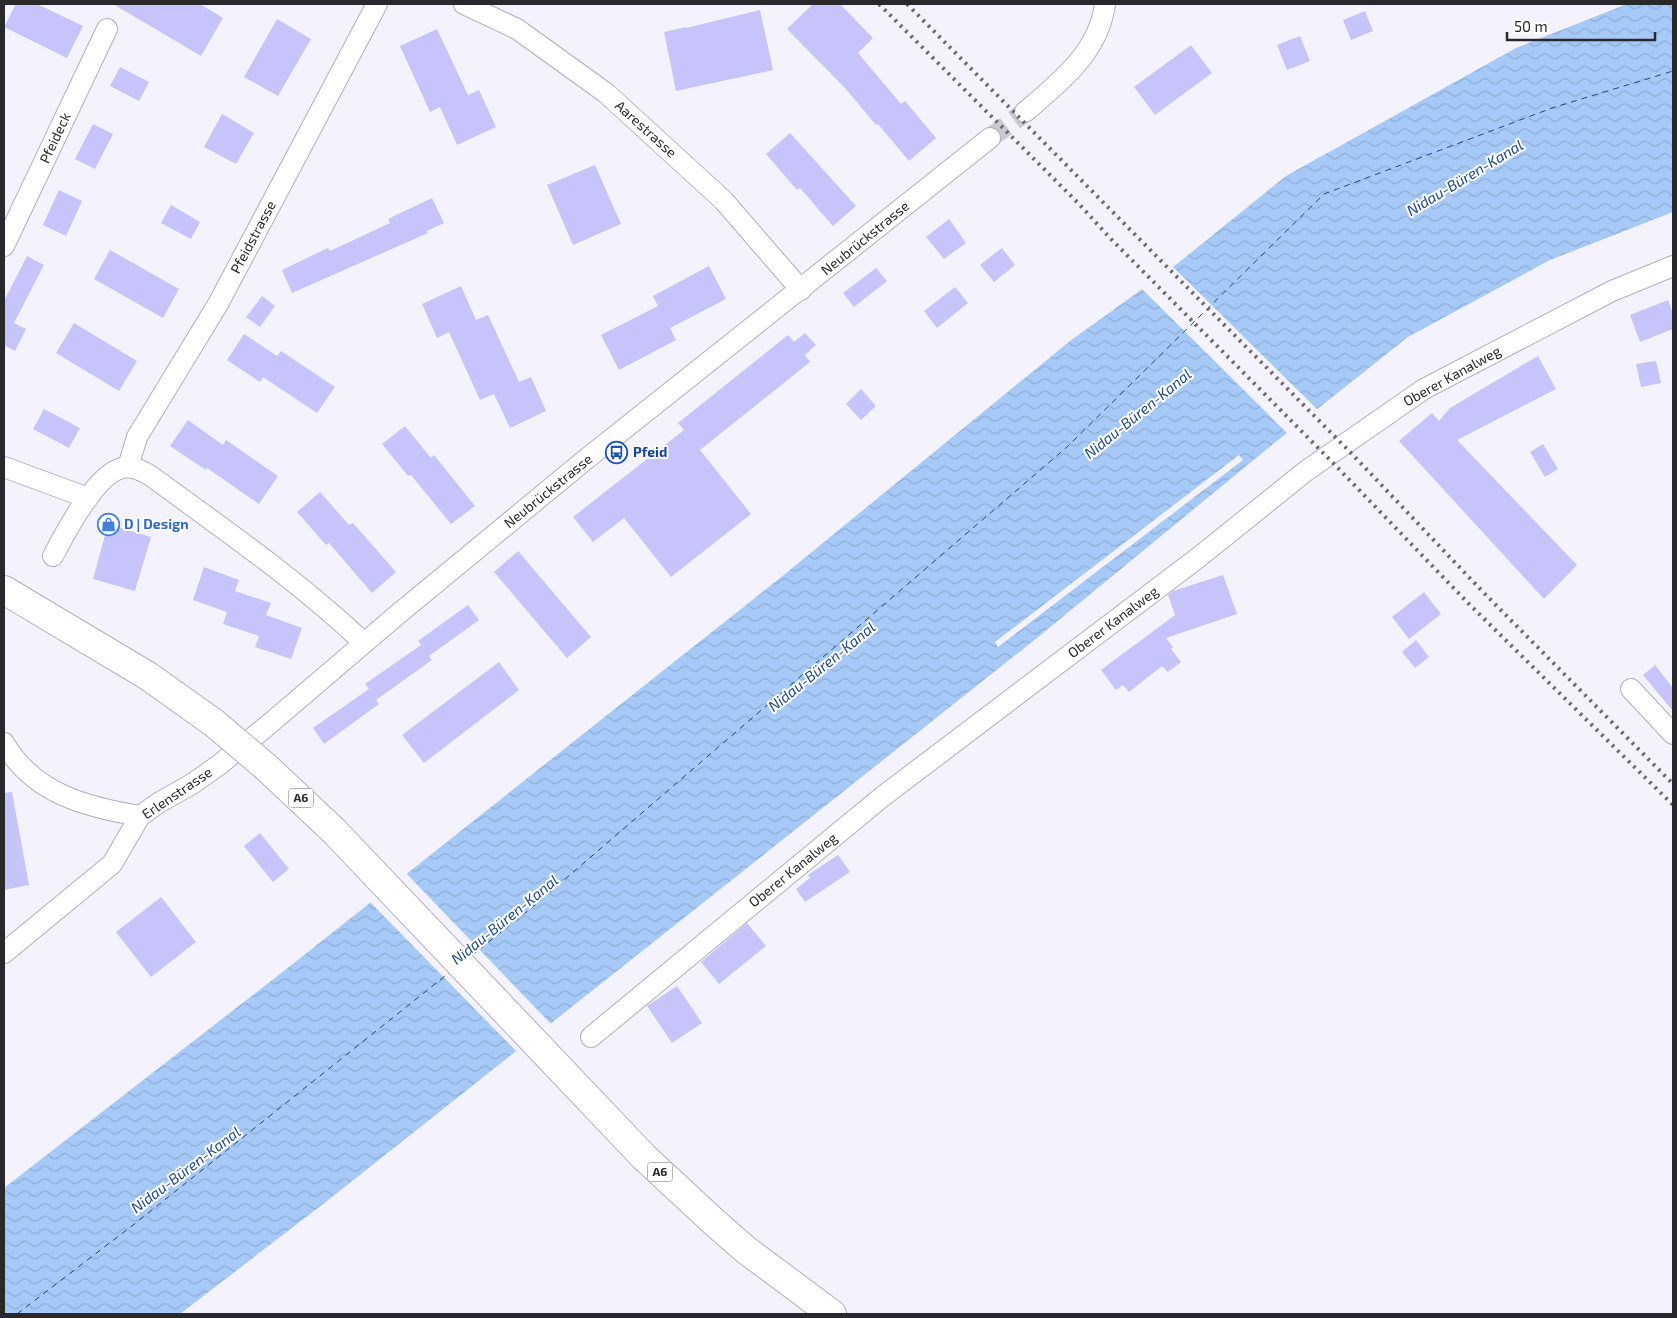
<svg xmlns="http://www.w3.org/2000/svg" width="1677" height="1318" font-family="'Exo 2',sans-serif">
  <style>
    .water { fill: url(#water-waves) }
    .pier { fill: #f4f3fd }
    .lines { fill: none; stroke-linecap: round; stroke-linejoin: round }
    .ferry { stroke: #1c4881; stroke-width: 1; stroke-dasharray: 6 5; stroke-linecap: butt }
    .building { fill: #c6c4fb }
    .minor-tunnel { stroke: #cbcad3; stroke-width: 20; stroke-dasharray: 20 10; stroke-linecap: butt }
    .minor-casing { stroke: #b1afbb; stroke-width: 22 }
    .trunk-casing { stroke: #b1afbb; stroke-width: 30 }
    .minor { stroke: #fff; stroke-width: 20 }
    .trunk { stroke: #fff; stroke-width: 28 }
    .rail { stroke: #6b6a71; stroke-width: 4; stroke-dasharray: 2.5 5; stroke-linecap: butt }
    .trunk-bridge-casing { stroke: #b1afbb; stroke-width: 30; stroke-linecap: butt }
    .trunk-bridge { stroke: #fff; stroke-width: 28 }
    .labels { text-anchor: middle; stroke-width: 4; stroke-linejoin: round; paint-order: stroke }
    .shield { fill: #fff; stroke: #69686c; stroke-width: 1 }
    .shield-label { font-size: 12px; font-weight: bold; fill: #29282d }
    .street-label { font-size: 14px; fill: #29282d; stroke: #fff }
    .transit-label { font-size: 14px; font-weight: bold; fill: #164399; stroke: #fff; text-anchor: start }
    .shop-label { font-size: 14px; font-weight: bold; fill: #366cbe; stroke: #fff; text-anchor: start }
    .water-label { font-size: 15px; font-style: italic; fill: #1c4881; stroke: #fff }
  </style>
  <defs>
    <pattern id="water-waves" width="16" height="10" patternUnits="userSpaceOnUse" patternTransform="scale(1.25)"><rect width="16" height="10" fill="#a6c9f8"/><path d="M0 5q4-4 8 0t8 0" fill="none" stroke="#8fadd5"/></pattern>
  </defs>
  <rect width="100%" height="100%" fill="#f4f3fd"/>
  <polygon class="water" points="1627,4 1673,4 1673,212 1550,260 1408,337 1267,449 1037,638 327,1201 180,1314 4,1314 4,1188 289,967 780,578 1070,341 1177,264 1286,176 1516,48"/>
  <g class="pier">
    <polygon points="1171,265 1319,411 1289,435 1140,287"/>
    <polygon points="1239,455 1243,460 998,647 995,642"/>
    <polygon points="405,872 553,1026 518,1053 369,901"/>
  </g>
  <g class="lines">
    <g class="ferry">
      <polyline points="471,956 535,905 1067,447 1324,194 1552,108 1673,71"/>
      <polyline points="17,1314 137,1222 450,972"/>
    </g>
  </g>
  <g class="building">
    <polygon points="16,4 37,4 83,26 67,58 4,27"/>
    <polygon points="113,4 200,4 223,18 201,56"/>
    <polygon points="813,4 840,4 873,38 858,53 901,104 905,101 936,138 909,161 878,124 876,125 845,88 787,29"/>
    <polygon points="760,10 773,70 676,91 664,32 686,27 686,28"/>
    <polygon points="1365,11 1373,31 1351,40 1343,20"/>
    <polygon points="277,19 311,39 278,96 244,77"/>
    <polygon points="437,29 468,95 479,90 496,127 457,145 440,107 430,112 400,46"/>
    <polygon points="1300,36 1310,61 1287,70 1277,45"/>
    <polygon points="1191,45 1212,73 1155,115 1134,87"/>
    <polygon points="120,67 149,82 139,101 110,86"/>
    <polygon points="222,114 254,133 236,164 204,147"/>
    <polygon points="93,124 113,134 95,169 75,159"/>
    <polygon points="790,133 856,206 833,226 800,188 797,190 766,154"/>
    <polygon points="595,165 621,224 573,245 547,185"/>
    <polygon points="59,190 82,201 66,236 43,225"/>
    <polygon points="432,198 444,223 427,231 428,233 292,293 282,270 328,248 330,251 390,223 388,219"/>
    <polygon points="171,205 200,222 191,239 161,223"/>
    <polygon points="949,219 966,243 944,259 926,237"/>
    <polygon points="1002,248 1015,265 994,282 980,265"/>
    <polygon points="110,250 179,289 163,318 94,279"/>
    <polygon points="27,256 44,265 14,323 26,329 15,351 4,345 4,301"/>
    <polygon points="709,266 726,299 670,328 676,340 619,370 601,335 658,306 653,296"/>
    <polygon points="876,268 887,281 854,307 843,293"/>
    <polygon points="461,286 476,320 488,315 519,382 531,377 546,411 510,428 494,394 480,400 449,332 437,338 422,304"/>
    <polygon points="955,287 968,303 937,328 924,311"/>
    <polygon points="262,296 275,306 260,327 246,317"/>
    <polygon points="1668,300 1673,314 1673,329 1640,342 1630,315"/>
    <polygon points="74,323 137,361 119,391 56,353"/>
    <polygon points="805,333 816,345 805,355 810,362 700,450 751,514 671,577 624,518 593,542 573,517 684,430 678,423 788,335 794,342"/>
    <polygon points="244,334 277,356 281,351 335,387 317,413 263,377 260,382 227,360"/>
    <polygon points="1538,356 1556,389 1457,440 1577,565 1544,599 1399,441 1432,413 1439,421 1450,408"/>
    <polygon points="1656,361 1661,383 1641,387 1636,364"/>
    <polygon points="861,389 876,406 861,420 846,404"/>
    <polygon points="44,409 80,428 69,448 33,429"/>
    <polygon points="188,420 223,445 226,440 278,476 259,504 207,468 206,470 170,446"/>
    <polygon points="405,426 431,458 434,455 475,506 451,524 411,475 408,476 382,444"/>
    <polygon points="1543,444 1558,469 1545,477 1530,452"/>
    <polygon points="320,492 349,525 353,523 396,572 372,593 329,543 326,545 297,512"/>
    <polygon points="108,524 151,537 135,591 93,579"/>
    <polygon points="518,551 591,637 567,658 494,572"/>
    <polygon points="204,567 239,580 235,591 271,603 266,615 302,628 291,659 255,647 259,636 223,624 227,612 193,600"/>
    <polygon points="1223,575 1237,614 1166,638 1173,647 1171,649 1181,662 1168,672 1162,666 1129,692 1123,685 1116,690 1101,670 1175,615 1168,595 1173,591"/>
    <polygon points="1424,592 1441,614 1409,639 1392,617"/>
    <polygon points="468,605 479,620 429,656 432,660 376,700 379,704 324,744 313,728 369,689 365,684 421,645 418,641"/>
    <polygon points="1416,640 1429,657 1415,668 1402,652"/>
    <polygon points="499,662 519,690 424,763 402,735"/>
    <polygon points="1655,665 1673,688 1673,711 1643,675"/>
    <polygon points="12,792 29,885 4,890 4,793"/>
    <polygon points="260,833 289,869 273,882 244,846"/>
    <polygon points="838,855 850,872 805,902 796,889 810,878 808,875"/>
    <polygon points="161,897 196,942 151,977 116,932"/>
    <polygon points="747,923 766,946 719,984 701,962"/>
    <polygon points="677,986 702,1023 672,1043 647,1006"/>
  </g>
  <g class="lines">
    <polyline class="minor-tunnel" points="990,138 1025,112"/>
    <defs>
      <g id="minor">
        <polyline points="464,4 517,29 606,93 723,200 801,290"/>
        <path d="M1025,112C1060,82 1099,52 1105,4"/>
        <polyline points="4,246 107,29"/>
        <polyline points="4,467 88,498"/>
        <polyline points="128,467 137,437 218,304 377,4"/>
        <path d="M53,556C65,533 96,474 122,468C133,466 141,470 151,476C223,529 299,581 364,643"/>
        <polyline points="1631,689 1673,734"/>
        <path d="M4,743C34,794 86,807 140,816"/>
        <polyline points="4,953 112,864 140,816 160,802 192,784 219,765 267,726 397,615 585,460 990,138"/>
        <polyline points="591,1037 882,797 1199,557 1306,471 1424,389 1612,291 1673,266"/>
      </g>
      <g id="trunk">
        <polyline points="4,590 148,676 214,723"/>
        <polyline points="266,767 334,831 644,1157 714,1222 746,1250 832,1314"/>
      </g>
    </defs>
    <use href="#minor" class="minor-casing"/>
    <use href="#trunk" class="trunk-casing"/>
    <use href="#minor" class="minor"/>
    <use href="#trunk" class="trunk"/>
    <g class="rail">
      <polyline points="879,4 1079,204 1110,238 1337,467 1468,603 1673,805"/>
      <polyline points="907,4 1352,454 1482,591 1673,784"/>
    </g>
    <defs>
      <polyline id="trunk-bridge" points="214,723 266,767"/>
    </defs>
    <use href="#trunk-bridge" class="trunk-bridge-casing"/>
    <use href="#trunk-bridge" class="trunk-bridge"/>
  </g>
  <defs>
    <symbol id="bus-ring" viewBox="-11 -11 22 22"><circle r="9.5" fill="#fff" stroke="#1a4fb4" stroke-width="1.5"/><path d="M-5-6H5V4H4V6H2V4H-2V6H-4V4H-5ZM-3.5-4V0h7V-4ZM-3.5 1.2v1.5H-2V1.2ZM2 1.2v1.5H3.5V1.2Z" fill="#1a4fb4"/></symbol>
    <symbol id="shop-ring" viewBox="-11 -11 22 22"><circle r="9.5" fill="#fff" stroke="#3f7fe0" stroke-width="1.5"/><path d="M-5-2.5h2.3a2.7 3.5 0 0 1 5.4 0H5L5.5 6h-11ZM-1.5-2.5h3a1.5 2.3 0 0 0-3 0Z" fill="#3f7fe0"/></symbol>
  </defs>
  <g fill-rule="evenodd">
    <use href="#bus-ring" x="604" y="440" width="25" height="25"/>
    <use href="#shop-ring" x="96" y="512" width="25" height="25"/>
  </g>
  <g class="labels">
    <g class="shield">
      <rect x="288.5" y="788.5" width="25" height="19" rx="4"/>
      <rect x="647.5" y="1162.5" width="25" height="19" rx="4"/>
    </g>
    <g class="shield-label">
      <text x="301" y="802">A6</text>
      <text x="660" y="1176">A6</text>
    </g>
    <g class="street-label">
      <text transform="translate(646 129) rotate(42)" y="5">Aarestrasse</text>
      <text transform="translate(55 138) rotate(-65)" y="5">Pfeideck</text>
      <text transform="translate(253 237) rotate(-62)" y="5">Pfeidstrasse</text>
      <text transform="translate(865 238) rotate(-39)" y="5">Neubrückstrasse</text>
      <text transform="translate(1452 376) rotate(-29)" y="5">Oberer Kanalweg</text>
      <text transform="translate(548 491) rotate(-39)" y="5">Neubrückstrasse</text>
      <text transform="translate(1113 622) rotate(-37)" y="5">Oberer Kanalweg</text>
      <text transform="translate(177 793) rotate(-34)" y="5">Erlenstrasse</text>
      <text transform="translate(793 870) rotate(-39)" y="5">Oberer Kanalweg</text>
    </g>
    <g class="transit-label">
      <text x="633" y="457">Pfeid</text>
    </g>
    <g class="shop-label">
      <text x="124" y="529">D | Design</text>
    </g>
    <g class="water-label">
      <text transform="translate(1465 178) rotate(-31)" y="5">Nidau-Büren-Kanal</text>
      <text transform="translate(1138 414) rotate(-39)" y="5">Nidau-Büren-Kanal</text>
      <text transform="translate(822 667) rotate(-39)" y="5">Nidau-Büren-Kanal</text>
      <text transform="translate(505 920) rotate(-39)" y="5">Nidau-Büren-Kanal</text>
      <text transform="translate(186 1170) rotate(-37)" y="5">Nidau-Büren-Kanal</text>
    </g>
  </g>
  <rect width="1677" height="1318" fill="none" stroke="#29282d" stroke-width="10"/>
  <path d="M1507 32v8h148v-8" fill="none" stroke="#29282d" stroke-width="2.5"/>
  <text x="1514" y="32" font-size="15" fill="#29282d" stroke="#ffffff" stroke-width="4" paint-order="stroke">50 m</text>
</svg>
